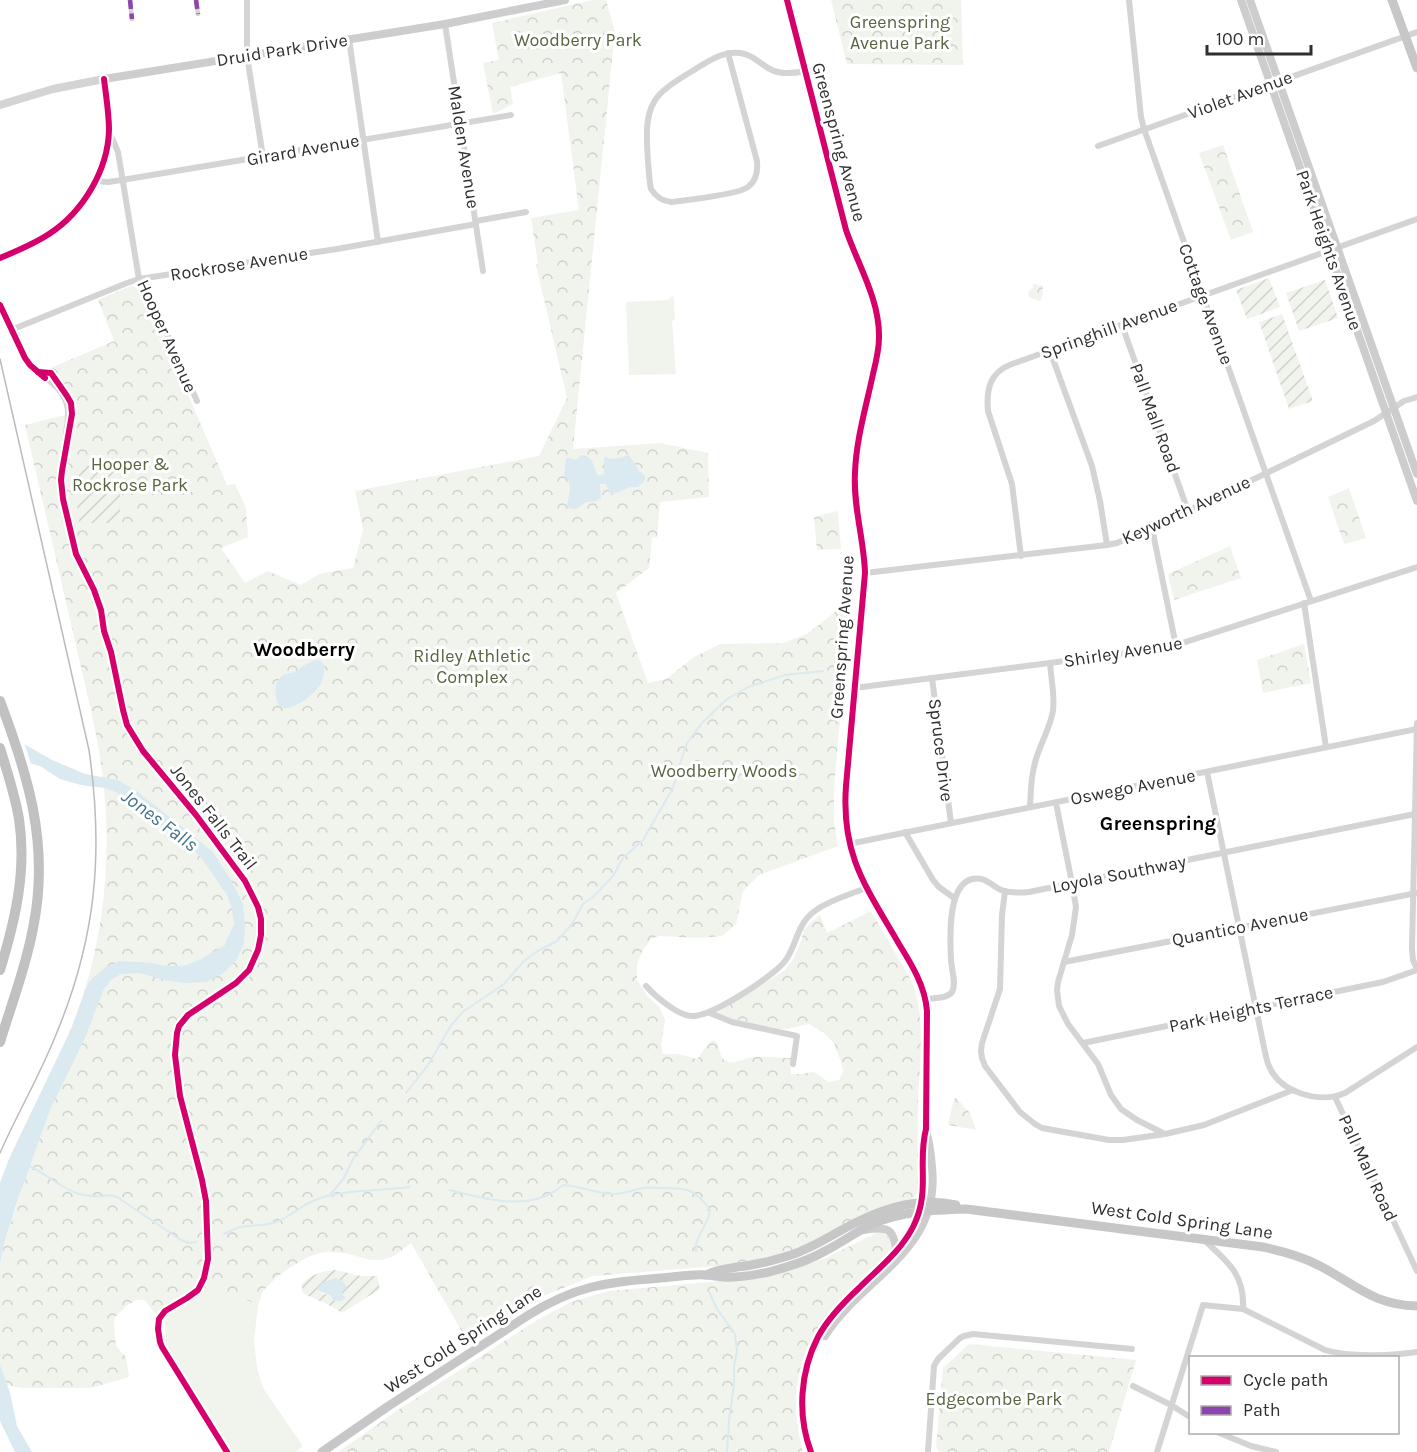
<svg xmlns="http://www.w3.org/2000/svg" width="1417" height="1452" font-family="Karla,sans-serif">
  <style>
    .grass { fill: #f1f4ed }
    .park { fill: url(#park-crowns) }
    .garden { fill: url(#garden-furrows); fill-rule: evenodd }
    .water { fill: #dbe9f0 }
    .pier { fill: #fff }
    .lines { fill: none; stroke-linecap: round; stroke-linejoin: round }
    .stream { stroke: #dbe9f0; stroke-width: 2 }
    .pedestrian { stroke: #d4d4d4; stroke-width: 4.5 }
    .minor { stroke: #d4d4d4; stroke-width: 6 }
    .tertiary { stroke: #d4d4d4; stroke-width: 8 }
    .secondary { stroke: #cdcdcd; stroke-width: 8 }
    .primary { stroke: #c7c7c7; stroke-width: 9 }
    .motorway { stroke: #c1c1c1; stroke-width: 10 }
    .tram { stroke: #bbb; stroke-width: 1.5 }
    .quiet { stroke: #8e44ad; stroke-width: 4.5; stroke-dasharray: 9 4.5; stroke-linecap: butt }
    .cycleway-casing { stroke: #fff; stroke-width: 10 }
    .cycleway { stroke: #d6006c; stroke-width: 6 }
    .labels { text-anchor: middle; stroke-width: 6; stroke-linejoin: round; paint-order: stroke }
    .park-label { font-size: 18px; fill: #566740; stroke: #fff }
    .street-label { font-size: 18px; fill: #2f2f2f; stroke: #fff }
    .neighbourhood-label { font-size: 20px; font-weight: bold; fill: #000; stroke: #fff }
    .water-label { font-size: 20px; font-style: italic; fill: #44758a; stroke: #fff }
  </style>
  <defs>
    <pattern id="park-crowns" width="20" height="18" patternUnits="userSpaceOnUse" patternTransform="scale(1.5)"><rect width="20" height="18" fill="#f1f4ed"/><path d="M2 6a3 3 0 1 1 6 0M12 15a3 3 0 1 1 6 0" fill="none" stroke="#cfd2cc"/></pattern>
    <pattern id="garden-furrows" width="10" height="10" patternUnits="userSpaceOnUse" patternTransform="scale(1.5)"><rect width="10" height="10" fill="#f1f4ed"/><path d="M-1 1l2-2M0 10L10 0M9 11l2-2" fill="none" stroke="#cfd2cc"/></pattern>
  </defs>
  <rect width="100%" height="100%" fill="#fff"/>
  <g class="grass">
    <polygon points="673,296 674,299 675,320 672,321 676,374 629,375 626,302 667,300"/>
    <path d="M210,1284L258,1305L254,1341L257,1368L263,1388L302,1445L301,1448L296,1452H229L161,1340C167,1333 166,1326 162,1318L196,1297Z"/>
  </g>
  <g class="park">
    <path d="M593,0H606L617,39L614,40L573,449L660,443L708,453L709,497L660,502L657,538L652,537L649,568L616,593L648,683L666,679L694,657L720,644L783,643L807,634L835,612L853,573L834,788V821L838,846L759,875L743,891L736,924L722,936L698,938L659,936L651,939L642,952L637,964V980L648,997L659,1007L665,1020L661,1045L663,1054H678L697,1059C703,1053 706,1044 713,1040L718,1044C722,1074 738,1058 757,1057C768,1056 780,1058 791,1058V1074C813,1076 809,1065 828,1082L839,1080L843,1072L841,1062L834,1043L824,1033L809,1024L786,1029H771L719,1015L716,1013L784,971L793,960L800,944L804,930L811,922L820,915L827,933L871,911L911,980C927,1015 919,1066 918,1105C917,1131 918,1157 919,1184L917,1193L914,1198L870,1213L823,1238L795,1250L754,1261L718,1266L593,1276L546,1295L469,1344L411,1243C403,1248 397,1256 388,1258C367,1264 361,1255 343,1253C336,1253 327,1251 320,1253C304,1256 272,1278 263,1292C261,1295 260,1301 258,1305L210,1284L196,1297L162,1318L158,1313L155,1314L145,1300H136L125,1307L115,1317L114,1323L116,1346L126,1357L129,1377L91,1388H22L7,1385L0,1364V1264L4,1244L21,1191L0,1183C24,1118 64,1058 84,992C110,910 113,819 96,735C89,698 79,661 71,624C56,558 40,491 25,425L69,414L66,401L41,372L114,341L98,300L128,287L132,286L138,288L157,323L227,485L235,484L246,508L248,537L221,548L245,583L268,571L301,585L319,574L353,568L363,530L355,491L539,456L567,398L536,265L538,264L531,218L579,210L561,73L510,87L513,104L493,114L483,63L499,60L492,23Z"/>
    <polygon points="831,0 961,0 963,65 847,64"/>
    <polygon points="1223,145 1253,232 1231,240 1199,153"/>
    <polygon points="1033,284 1036,284 1039,286 1042,285 1043,289 1042,290 1043,294 1041,300 1039,301 1029,297 1028,294 1030,290 1033,288"/>
    <polygon points="1349,488 1366,538 1344,544 1328,497"/>
    <polygon points="838,511 841,549 817,550 814,517"/>
    <polygon points="1230,546 1241,578 1174,600 1168,574"/>
    <polygon points="1304,644 1311,683 1263,693 1257,660"/>
    <polygon points="956,1098 970,1113 976,1130 948,1125 954,1099"/>
    <path d="M878,1232C889,1233 891,1239 891,1250C865,1276 835,1300 816,1331C793,1368 792,1412 803,1452H338L395,1412L534,1322L571,1302L609,1291L753,1278L785,1272L826,1258Z"/>
    <polygon points="969,1344 1136,1360 1109,1452 939,1452 936,1447 943,1368"/>
  </g>
  <g class="garden">
    <polygon points="1269,278 1280,307 1247,319 1236,290"/>
    <polygon points="1325,280 1338,318 1299,331 1286,293"/>
    <polygon points="1282,314 1313,401 1289,409 1259,322"/>
    <polygon points="120,465 120,523 79,523 79,466"/>
    <path d="M336,1270L361,1276H377L380,1289L342,1313L331,1306L304,1294L302,1291V1284C311,1274 322,1271 336,1270ZM319,1286L342,1291L341,1293L345,1299L333,1301L331,1296L322,1293Z"/>
  </g>
  <g class="water">
    <path d="M584,455L591,459L598,476L604,474V461L605,456C613,462 620,457 629,455L639,471L645,476V480L638,487H631L613,494H610L606,484H600L601,498L596,501L586,502L576,509L567,508C568,497 574,482 564,476L566,458H569L576,460L580,456Z"/>
    <path d="M315,660H320L325,666C324,671 324,676 322,681C319,691 295,710 284,708C282,708 281,707 279,706C275,696 272,681 284,675C288,673 294,673 298,670C304,665 308,663 315,660Z"/>
    <polygon points="18,739 24,744 52,760 85,774 118,780 138,792 212,851 231,880 243,904 245,925 244,943 236,961 222,974 206,982 185,983 164,980 140,973 121,974 111,980 103,991 85,1038 50,1110 16,1205 4,1244 0,1264 0,1183 9,1159 72,1027 85,991 89,982 106,967 119,961 151,963 166,966 184,966 201,959 225,945 234,924 232,909 227,895 201,857 189,846 128,804 118,793 105,788 81,785 60,779 40,766 29,763"/>
    <polygon points="336,1278 343,1281 347,1288 342,1291 341,1293 346,1298 341,1301 333,1301 331,1296 318,1290 318,1287 323,1282"/>
    <polygon points="0,1364 10,1393 17,1426 32,1452 15,1452 0,1421"/>
  </g>
  <polygon class="pier" points="0,694 2,695 5,700 14,727 23,739 32,767 16,760 7,753 1,743 0,740"/>
  <g class="lines">
    <g class="stream">
      <polyline points="406,1093 428,1065 452,1024 464,1011 504,984 523,962 536,952 557,941 572,924 583,904 593,897 613,876 623,858 643,840 673,788 680,763 687,743 702,723 727,699 748,687 785,675 823,671"/>
      <path d="M29,1166C47,1174 60,1188 79,1194C84,1195 89,1196 94,1196C103,1197 108,1193 117,1197L181,1240L189,1243L196,1242"/>
      <path d="M450,1190C486,1199 532,1213 563,1185C581,1186 597,1194 614,1194C624,1194 633,1190 642,1188C648,1187 655,1188 661,1188C686,1188 695,1188 710,1210C708,1226 695,1235 696,1251"/>
      <polyline points="330,1195 344,1178 353,1159 381,1121"/>
      <path d="M224,1234C229,1232 235,1228 241,1227C252,1225 262,1226 273,1223C291,1218 299,1205 318,1199C347,1189 379,1191 410,1187"/>
      <polyline points="709,1292 717,1309 735,1334 737,1351 734,1366 734,1384 729,1421 727,1452"/>
    </g>
    <g class="pedestrian">
      <polyline points="130,0 132,19"/>
      <polyline points="196,0 198,14"/>
    </g>
    <g class="minor">
      <polyline points="247,0 247,56 263,157"/>
      <polyline points="1129,0 1141,117 1144,129 1311,601"/>
      <polyline points="445,24 483,271"/>
      <polyline points="349,39 378,242"/>
      <path d="M728,53L757,161C758,171 756,181 748,187C738,195 686,200 671,202C662,201 656,197 651,189C649,180 649,171 648,162C647,139 643,113 659,95C670,83 685,76 697,68C710,60 724,51 740,53C751,55 756,60 765,66C777,75 791,74 805,71"/>
      <polyline points="109,131 118,152 139,279 163,325 197,401"/>
      <polyline points="1098,146 1417,32"/>
      <polyline points="95,181 108,182 122,180 511,115"/>
      <polyline points="476,221 526,212"/>
      <path d="M0,305C8,325 16,348 30,364C36,372 44,376 51,382C70,398 70,411 66,433"/>
      <polyline points="1122,325 1188,511"/>
      <polyline points="11,330 127,283 139,279 337,249 476,224"/>
      <polyline points="1050,351 1092,466 1100,501 1107,545"/>
      <polyline points="1152,528 1176,646"/>
      <path d="M1021,556L1012,484L988,411C986,389 990,372 1012,364L1417,219"/>
      <polyline points="865,573 1107,545 1117,543 1188,511 1374,421 1404,401 1417,397"/>
      <polyline points="1304,603 1326,747"/>
      <polyline points="932,678 951,823"/>
      <polyline points="854,688 1167,648 1417,567"/>
      <polyline points="1417,723 1412,949 1413,960 1417,969"/>
      <path d="M1207,772L1265,1052C1266,1056 1267,1062 1269,1066C1280,1093 1320,1104 1345,1093L1417,1047"/>
      <polyline points="1056,803 1072,883 1076,907 1072,935 1058,982 1057,990 1059,1006 1068,1024 1098,1064 1111,1095 1121,1109 1137,1120 1163,1133"/>
      <path d="M1030,807C1031,790 1031,773 1037,756C1042,741 1050,727 1053,711C1055,695 1051,679 1050,663"/>
      <polyline points="905,832 933,880 939,887 954,898"/>
      <polyline points="849,844 1417,729"/>
      <polyline points="1005,891 1002,915 1000,989 982,1043 981,1051 982,1058 985,1066 1020,1112 1035,1124 1042,1128 1109,1140 1123,1140 1165,1134 1204,1125 1293,1090"/>
      <polyline points="1064,962 1417,893"/>
      <path d="M646,986C655,996 677,1015 691,1016C710,1018 774,976 785,961C796,947 796,929 809,916C821,903 849,895 866,888"/>
      <path d="M926,999C933,998 947,999 952,992C957,983 951,969 951,959C950,940 947,885 972,879C984,876 991,885 1001,890C1010,893 1019,893 1029,892L1415,814"/>
      <polyline points="710,1013 732,1022 797,1036 793,1064"/>
      <polyline points="1083,1043 1383,982 1417,970"/>
      <polyline points="1335,1097 1417,1271"/>
      <path d="M1204,1240C1227,1261 1245,1274 1243,1309"/>
      <polyline points="1133,1386 1171,1405 1190,1417"/>
      <polyline points="1217,1432 1251,1446 1276,1452"/>
      <polyline points="928,1452 934,1366 938,1359 960,1338 964,1336 973,1334 1132,1349"/>
      <path d="M1157,1452L1203,1305L1243,1309L1325,1350C1348,1357 1393,1356 1417,1352"/>
    </g>
    <polyline class="tertiary" points="0,105 53,89 104,79"/>
    <g class="secondary">
      <path d="M787,0L846,230C858,265 880,300 879,338C879,350 876,362 873,374C866,407 856,440 855,473C853,507 864,539 865,573L846,786C841,855 866,887 899,944C912,965 925,986 927,1011L926,1129C917,1163 931,1192 913,1227C900,1252 879,1268 859,1288C844,1302 828,1318 818,1337C800,1372 797,1415 811,1452"/>
      <polyline points="1241,0 1417,501"/>
      <polyline points="1250,0 1417,474"/>
      <path d="M0,258C17,251 34,244 49,234C83,212 108,170 109,130C109,113 106,96 104,79L445,24L565,0"/>
      <path d="M864,1230C887,1226 895,1228 896,1253"/>
      <path d="M825,1336C863,1276 941,1252 932,1167C931,1155 930,1142 926,1131"/>
    </g>
    <g class="primary">
      <polyline points="1392,0 1417,68"/>
      <path d="M706,1275C720,1268 735,1268 751,1265C765,1263 778,1259 791,1255C816,1247 834,1233 857,1222C887,1207 922,1197 956,1205"/>
      <path d="M322,1452L387,1407L527,1316C574,1286 606,1282 661,1278C676,1277 691,1274 706,1275C712,1275 718,1277 724,1277C739,1278 755,1275 769,1272C788,1267 808,1261 825,1251C841,1243 856,1232 872,1224C902,1211 934,1210 966,1209L1263,1247C1282,1251 1302,1256 1320,1266C1355,1284 1373,1305 1417,1306"/>
    </g>
    <g class="motorway">
      <path d="M0,701C28,775 49,843 34,923C27,963 12,1003 0,1042"/>
      <path d="M0,748C7,771 15,795 19,819C27,871 15,921 0,970"/>
    </g>
    <path class="tram" d="M0,359L89,750C104,854 96,940 55,1037C39,1077 17,1114 0,1153"/>
    <g class="quiet">
      <polyline points="130,0 132,19"/>
      <polyline points="196,0 198,14"/>
    </g>
    <defs>
      <g id="cycleway">
        <path d="M787,0L846,230C858,265 880,300 879,338C879,350 876,362 873,374C866,407 856,440 855,473C853,507 864,539 865,573L846,786C841,855 866,887 899,944C912,965 925,986 927,1011L926,1129C917,1163 931,1192 913,1227C900,1252 879,1268 859,1288C844,1302 828,1318 818,1337C800,1372 797,1415 811,1452"/>
        <path d="M0,258C17,251 34,244 49,234C83,212 108,170 109,130C109,113 106,96 104,79"/>
        <polyline points="0,305 25,358 30,365 45,378"/>
        <polyline points="38,372 51,373 67,396 71,403 72,414 62,471 61,480 63,499 76,554 94,590 101,610 104,631 111,652 123,710 127,725 143,751 196,815 245,881 258,907 261,919 261,935 258,950 249,970 236,983 188,1015 179,1026 177,1033 175,1055 180,1096 202,1180 206,1201 208,1259 204,1278 198,1290 187,1298 165,1311 159,1319 158,1329 160,1342 162,1347 227,1452"/>
      </g>
    </defs>
    <use href="#cycleway" class="cycleway-casing"/>
    <use href="#cycleway" class="cycleway"/>
  </g>
  <g class="labels">
    <g class="park-label">
      <text x="900" y="28">Greenspring<tspan x="900" dy="21">Avenue Park</tspan></text>
      <text x="578" y="46">Woodberry Park</text>
      <text x="130" y="470">Hooper &amp;<tspan x="130" dy="21">Rockrose Park</tspan></text>
      <text x="472" y="662">Ridley Athletic<tspan x="472" dy="21">Complex</tspan></text>
      <text x="724" y="777">Woodberry Woods</text>
      <text x="994" y="1405">Edgecombe Park</text>
    </g>
    <g class="street-label">
      <text transform="translate(282 50) rotate(-9)" y="6">Druid Park Drive</text>
      <text transform="translate(1240 95) rotate(-20)" y="6">Violet Avenue</text>
      <text transform="translate(839 142) rotate(75)" y="6">Greenspring Avenue</text>
      <text transform="translate(464 147) rotate(81)" y="6">Malden Avenue</text>
      <text transform="translate(303 150) rotate(-10)" y="6">Girard Avenue</text>
      <text transform="translate(1329 250) rotate(71)" y="6">Park Heights Avenue</text>
      <text transform="translate(239 264) rotate(-9)" y="6">Rockrose Avenue</text>
      <text transform="translate(1206 304) rotate(70)" y="6">Cottage Avenue</text>
      <text transform="translate(1109 329) rotate(-20)" y="6">Springhill Avenue</text>
      <text transform="translate(167 336) rotate(66)" y="6">Hooper Avenue</text>
      <text transform="translate(1155 418) rotate(70)" y="6">Pall Mall Road</text>
      <text transform="translate(1186 510) rotate(-25)" y="6">Keyworth Avenue</text>
      <text transform="translate(842 637) rotate(-86)" y="6">Greenspring Avenue</text>
      <text transform="translate(1123 652) rotate(-9)" y="6">Shirley Avenue</text>
      <text transform="translate(941 750) rotate(83)" y="6">Spruce Drive</text>
      <text transform="translate(1133 787) rotate(-11)" y="6">Oswego Avenue</text>
      <text transform="translate(214 817) rotate(52)" y="6">Jones Falls Trail</text>
      <text transform="translate(1119 874) rotate(-11)" y="6">Loyola Southway</text>
      <text transform="translate(1240 927) rotate(-11)" y="6">Quantico Avenue</text>
      <text transform="translate(1251 1009) rotate(-12)" y="6">Park Heights Terrace</text>
      <text transform="translate(1368 1168) rotate(65)" y="6">Pall Mall Road</text>
      <text transform="translate(1182 1220) rotate(8)" y="6">West Cold Spring Lane</text>
      <text transform="translate(463 1339) rotate(-33)" y="6">West Cold Spring Lane</text>
    </g>
    <g class="neighbourhood-label">
      <text x="304" y="656">Woodberry</text>
      <text x="1158" y="830">Greenspring</text>
    </g>
    <g class="water-label">
      <text transform="translate(160 820) rotate(37)" y="7">Jones Falls</text>
    </g>
  </g>
  <rect x="1189" y="1356" width="210" height="78" fill="#ffffff" stroke="#acacac" stroke-width="1.5"/>
  <rect x="1201" y="1376" width="30" height="9" fill="#d6006c" stroke="#acacac" stroke-width="1.5"/>
  <text x="1243" y="1386" font-size="18" fill="#2f2f2f">Cycle path</text>
  <rect x="1201" y="1406" width="30" height="9" fill="#8e44ad" stroke="#acacac" stroke-width="1.5"/>
  <text x="1243" y="1416" font-size="18" fill="#2f2f2f">Path</text>
  <path d="M1207 45v9h104v-9" fill="none" stroke="#2f2f2f" stroke-width="3"/>
  <text x="1216" y="45" font-size="18" fill="#2f2f2f" stroke="#ffffff" stroke-width="4.5" paint-order="stroke">100 m</text>
</svg>
